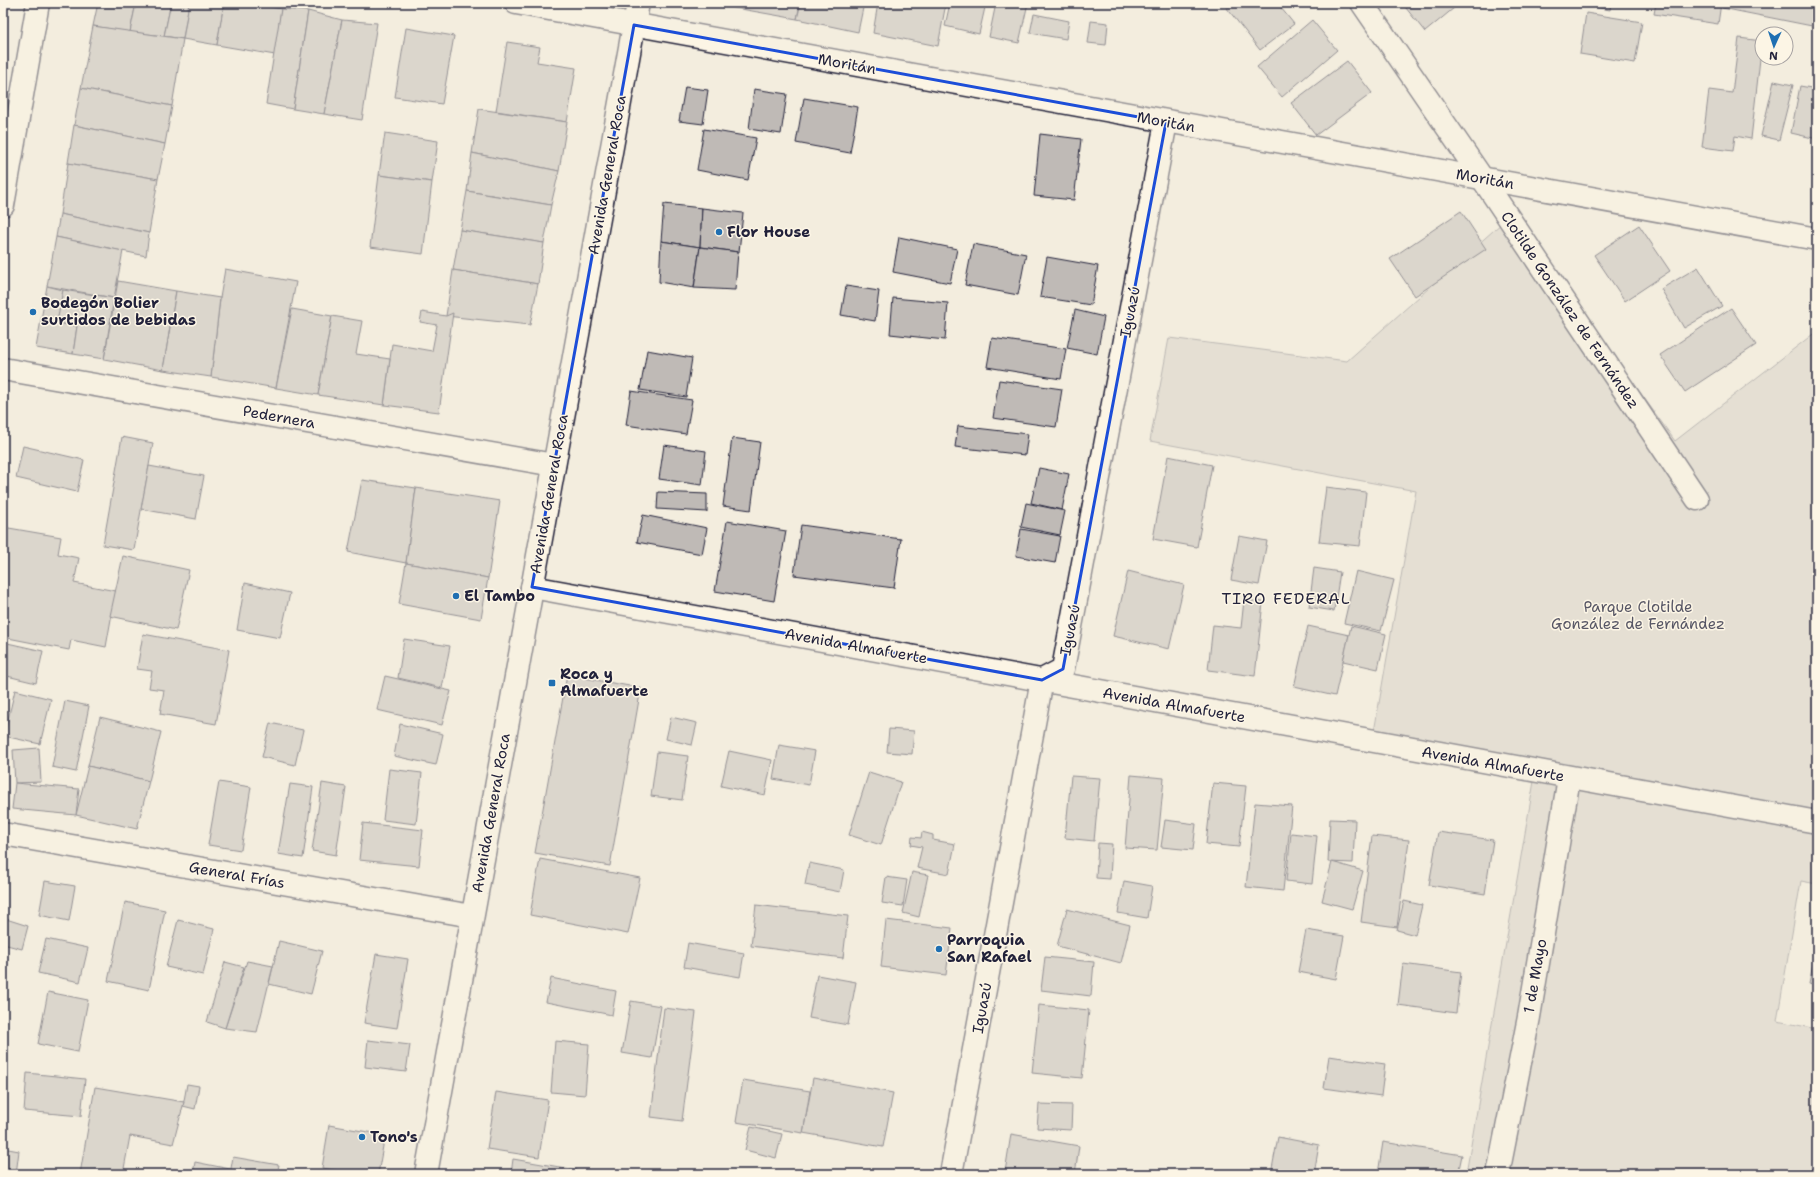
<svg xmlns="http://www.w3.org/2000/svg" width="1820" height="1177" font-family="'Shantell Sans',sans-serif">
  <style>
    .green { fill: #d4cfc6; stroke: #7b7880 }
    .building { fill: #bfbab6; stroke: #22223b }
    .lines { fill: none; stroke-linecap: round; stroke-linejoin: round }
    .minor-casing { stroke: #22223b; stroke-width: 25 }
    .major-casing { stroke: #22223b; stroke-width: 25 }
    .minor { stroke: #fcf5e5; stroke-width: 22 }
    .major { stroke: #fcf5e5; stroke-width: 22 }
    .marked { fill: none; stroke: #1d4ed8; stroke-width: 3; stroke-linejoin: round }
    .poi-dot { fill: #1f6fb2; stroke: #fcf5e5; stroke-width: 1.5 }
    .labels { text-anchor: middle; stroke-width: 3; stroke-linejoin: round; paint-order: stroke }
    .street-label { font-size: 15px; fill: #22223b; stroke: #fcf5e5 }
    .poi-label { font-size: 15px; font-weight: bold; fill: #22223b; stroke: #fcf5e5; text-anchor: start }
    .park-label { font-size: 15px; fill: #575665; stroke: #fcf5e5 }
    .neighbourhood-label { font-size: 16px; letter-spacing: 1px; fill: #22223b; stroke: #fcf5e5 }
  </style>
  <rect width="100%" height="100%" fill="#f3edde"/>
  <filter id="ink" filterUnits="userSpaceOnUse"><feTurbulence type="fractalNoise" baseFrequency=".025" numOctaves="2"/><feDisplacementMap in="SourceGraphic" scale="8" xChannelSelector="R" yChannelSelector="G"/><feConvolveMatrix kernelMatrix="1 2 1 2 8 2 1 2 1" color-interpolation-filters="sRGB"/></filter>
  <g filter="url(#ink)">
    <polygon class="green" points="1512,214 1675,441 1817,331 1817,884 1801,881 1777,1021 1817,1029 1817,1174 1466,1174 1537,764 1374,732 1416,491 1150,441 1169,338 1347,361"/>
    <g class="building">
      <polygon points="98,3 136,3 130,32 93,26"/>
      <polygon points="136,3 171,3 164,36 130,32"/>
      <polygon points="171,3 189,3 183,39 164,36"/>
      <polygon points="189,3 224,3 217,45 183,39"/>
      <polygon points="224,3 249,3 281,9 275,55 217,45"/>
      <polygon points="724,3 800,3 797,19 724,6"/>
      <polygon points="801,3 864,3 858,32 797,19"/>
      <polygon points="878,3 946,3 938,46 873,33"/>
      <polygon points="950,3 986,3 979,34 945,26"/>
      <polygon points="996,3 1028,3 1019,43 989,37"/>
      <polygon points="1231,3 1277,3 1294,24 1260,50 1226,7"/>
      <polygon points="1402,3 1460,3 1425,32"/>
      <polygon points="1573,3 1611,3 1610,10"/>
      <polygon points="1656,3 1721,3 1718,24 1654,14"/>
      <polygon points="1724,3 1807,3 1817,5 1817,27 1722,8"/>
      <polygon points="281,9 308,11 293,109 266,104"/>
      <polygon points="308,11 342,20 324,114 293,109"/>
      <polygon points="1586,13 1642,22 1635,63 1580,54"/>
      <polygon points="1034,14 1069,21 1066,39 1030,33"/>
      <polygon points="3,19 7,20 3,37"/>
      <polygon points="342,20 377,23 362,120 324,114"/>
      <polygon points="1312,20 1337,50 1282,97 1257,67"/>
      <polygon points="1091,21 1108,23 1106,45 1088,43"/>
      <polygon points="93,26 183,39 172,106 81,88"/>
      <polygon points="406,28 454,36 442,104 395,97"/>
      <polygon points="1739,38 1762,41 1751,139 1735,136 1733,151 1702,147 1709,90 1732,93"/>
      <polygon points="507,42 540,47 537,62 576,68 567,122 496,111"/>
      <polygon points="1347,61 1372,93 1316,135 1291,103"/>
      <polygon points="1774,81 1793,85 1779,140 1761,136"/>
      <polygon points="1800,86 1817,89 1817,139 1791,133"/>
      <polygon points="685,87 708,90 703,124 679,121"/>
      <polygon points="81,88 172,106 165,144 74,125"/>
      <polygon points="754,89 787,94 781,134 749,129"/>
      <polygon points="804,98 858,107 850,153 796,143"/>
      <polygon points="479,109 567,122 559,171 472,153"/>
      <polygon points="74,125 165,144 158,179 68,163"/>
      <polygon points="704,129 756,138 748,180 697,170"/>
      <polygon points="385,133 438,141 432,182 379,175"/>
      <polygon points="1040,134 1081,139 1074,200 1034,196"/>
      <polygon points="472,153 559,171 551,205 467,191"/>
      <polygon points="68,163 158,179 149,233 60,214"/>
      <polygon points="379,175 432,182 423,254 370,247"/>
      <polygon points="467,191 551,205 544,243 460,230"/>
      <polygon points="664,204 702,208 700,247 661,241"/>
      <polygon points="702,208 743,213 739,252 700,247"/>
      <polygon points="1461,211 1486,249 1415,296 1390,259"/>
      <polygon points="60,214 149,233 146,256 56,237"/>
      <polygon points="1639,225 1670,271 1625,301 1594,255"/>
      <polygon points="460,230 544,243 538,284 453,270"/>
      <polygon points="56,237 123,251 114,298 47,286"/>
      <polygon points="899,237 957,249 950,283 893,272"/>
      <polygon points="661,241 700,247 694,288 659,282"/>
      <polygon points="973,244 1026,254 1018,295 965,285"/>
      <polygon points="700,247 738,252 735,290 694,288"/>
      <polygon points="1047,257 1098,266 1091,305 1040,297"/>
      <polygon points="1698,267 1722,306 1684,328 1661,289"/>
      <polygon points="225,269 296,282 276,388 211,377 220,298"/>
      <polygon points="453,270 538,284 530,325 446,316"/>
      <polygon points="118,281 176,291 163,370 104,359"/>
      <polygon points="47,286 63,290 57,323 77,326 73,354 36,348"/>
      <polygon points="846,286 879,291 875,321 841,315"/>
      <polygon points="63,290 114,298 104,359 73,354 77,326 57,323"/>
      <polygon points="176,291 220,298 211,377 163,370"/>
      <polygon points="893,298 948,303 945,340 890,334"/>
      <polygon points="1731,308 1756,345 1685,392 1660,355"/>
      <polygon points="292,309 332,316 318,395 276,388"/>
      <polygon points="1075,310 1104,317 1097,354 1067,348"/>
      <polygon points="422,312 446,316 453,313 439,412 384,405 392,344 432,351 437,325 420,322"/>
      <polygon points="332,316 362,321 356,354 390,359 384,405 318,395"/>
      <polygon points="992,338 1066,349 1061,379 987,367"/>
      <polygon points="647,350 692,358 686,397 640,390"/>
      <polygon points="999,380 1062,389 1056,427 993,418"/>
      <polygon points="631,391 692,400 686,434 626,425"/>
      <polygon points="958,426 1028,434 1025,455 955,447"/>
      <polygon points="122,437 153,443 134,550 103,545"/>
      <polygon points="732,438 760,442 751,510 723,506"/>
      <polygon points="664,445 706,451 702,485 659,479"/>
      <polygon points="23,446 84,460 77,492 16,478"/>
      <polygon points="1168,456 1212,465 1197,547 1153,539"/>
      <polygon points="149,466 204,476 196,519 141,509"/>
      <polygon points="1039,468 1069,474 1062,510 1031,503"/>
      <polygon points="362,480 416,488 406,563 348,552"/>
      <polygon points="1326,487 1366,492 1360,546 1319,542"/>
      <polygon points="416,488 500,501 488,578 406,563"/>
      <polygon points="658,492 707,494 707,512 657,509"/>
      <polygon points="1026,503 1065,511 1060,535 1021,527"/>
      <polygon points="643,515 707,528 702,554 637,542"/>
      <polygon points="727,521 786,531 774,601 715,591"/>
      <polygon points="801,525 901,539 894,588 794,575"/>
      <polygon points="3,527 61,537 58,554 79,558 74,583 116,591 106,647 71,640 69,650 3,637"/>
      <polygon points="1021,529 1060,536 1055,563 1016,556"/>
      <polygon points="1239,536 1267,541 1259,585 1231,580"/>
      <polygon points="123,556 189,570 176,630 110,616"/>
      <polygon points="406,563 488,578 481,619 399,604"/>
      <polygon points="1314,568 1340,572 1334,611 1309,607"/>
      <polygon points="1128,571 1184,585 1169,649 1113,636"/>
      <polygon points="1356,571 1394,580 1381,631 1344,623"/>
      <polygon points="245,583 290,593 280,638 237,630"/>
      <polygon points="1244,600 1263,602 1255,676 1208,670 1213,625 1241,628"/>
      <polygon points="1308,626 1349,635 1335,696 1294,687"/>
      <polygon points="1351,626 1386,634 1378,669 1343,661"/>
      <polygon points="143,634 229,650 216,724 160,714 164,690 149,688 152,671 137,669"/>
      <polygon points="404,639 450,646 442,688 398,678"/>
      <polygon points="3,642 43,651 36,683 3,675"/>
      <polygon points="567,675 641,688 610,866 535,853"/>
      <polygon points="385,676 451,691 442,725 377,710"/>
      <polygon points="15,690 51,699 40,744 4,736"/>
      <polygon points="65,701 89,706 76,772 52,767"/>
      <polygon points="100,717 161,732 149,781 88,766"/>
      <polygon points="671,717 697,723 692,745 666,739"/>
      <polygon points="270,723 303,730 295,765 262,757"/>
      <polygon points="400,724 443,734 436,765 394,756"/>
      <polygon points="889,729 914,731 912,754 887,752"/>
      <polygon points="779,745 815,751 809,785 773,779"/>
      <polygon points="39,748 41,782 15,783 13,750"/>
      <polygon points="729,751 772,760 765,795 721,786"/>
      <polygon points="657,752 688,756 682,800 651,796"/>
      <polygon points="88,766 149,781 137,829 76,815"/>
      <polygon points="389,769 422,773 416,824 383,820"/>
      <polygon points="869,772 901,782 881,845 849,835"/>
      <polygon points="1131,775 1164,778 1157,850 1125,848"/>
      <polygon points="1071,776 1100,778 1094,841 1065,838"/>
      <polygon points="219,782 251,787 241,850 208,845"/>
      <polygon points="15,783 79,789 76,815 12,809"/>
      <polygon points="322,783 346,787 336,855 312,851"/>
      <polygon points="1213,783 1246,786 1239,847 1206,844"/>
      <polygon points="290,784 313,787 303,858 278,854"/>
      <polygon points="1255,803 1292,806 1283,891 1246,887"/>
      <polygon points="1330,819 1355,820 1353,863 1328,862"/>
      <polygon points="1165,820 1196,824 1193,850 1161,847"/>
      <polygon points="363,823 423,830 419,866 359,860"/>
      <polygon points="922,832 933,835 933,840 955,844 949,874 917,868 922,847 911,845 912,837 921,838"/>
      <polygon points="1438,832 1493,840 1485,894 1429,885"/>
      <polygon points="1291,833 1317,836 1312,884 1286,881"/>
      <polygon points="1372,836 1409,840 1397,927 1361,922"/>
      <polygon points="1098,843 1112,844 1110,879 1096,878"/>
      <polygon points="540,859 640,878 628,934 530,915"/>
      <polygon points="1332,862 1363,871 1352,909 1322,901"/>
      <polygon points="809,863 844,870 840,892 805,885"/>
      <polygon points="912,872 928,875 919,917 903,913"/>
      <polygon points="886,877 907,880 903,906 882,903"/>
      <polygon points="45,881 75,886 69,921 39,915"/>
      <polygon points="1124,881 1152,886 1147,918 1118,913"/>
      <polygon points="1404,901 1422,905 1415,935 1397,930"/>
      <polygon points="125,902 165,910 149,990 108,981"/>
      <polygon points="756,905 848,916 843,958 751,946"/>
      <polygon points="1067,909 1130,925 1121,963 1057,946"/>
      <polygon points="3,918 28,926 22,949 3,944"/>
      <polygon points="178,920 214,929 203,975 166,967"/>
      <polygon points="886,920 952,928 946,975 881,967"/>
      <polygon points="1306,930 1344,936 1336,979 1298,972"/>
      <polygon points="46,939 88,948 80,982 38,973"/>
      <polygon points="279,941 322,951 311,994 269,984"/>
      <polygon points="688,943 744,953 740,977 684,967"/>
      <polygon points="1817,944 1817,986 1809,984"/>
      <polygon points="376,954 408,959 397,1028 364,1023"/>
      <polygon points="1045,957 1094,962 1091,996 1041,990"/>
      <polygon points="247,961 273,966 257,1032 225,1028"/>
      <polygon points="225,962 244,967 225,1028 207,1022"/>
      <polygon points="1403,964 1461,972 1456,1013 1398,1005"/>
      <polygon points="817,975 856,982 848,1025 809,1018"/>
      <polygon points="551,978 616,991 612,1015 546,1002"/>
      <polygon points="48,992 88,1000 78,1052 38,1044"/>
      <polygon points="631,1001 661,1006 652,1058 622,1053"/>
      <polygon points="1039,1005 1089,1010 1082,1078 1032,1073"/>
      <polygon points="664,1008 696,1012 682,1121 651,1117"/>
      <polygon points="368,1040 410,1045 406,1072 365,1067"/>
      <polygon points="555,1041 589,1044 585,1095 551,1092"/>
      <polygon points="1329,1056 1385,1064 1381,1096 1324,1088"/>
      <polygon points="27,1073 85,1079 81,1116 24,1111"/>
      <polygon points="813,1078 893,1093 883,1147 803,1133"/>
      <polygon points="743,1080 810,1091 803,1133 736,1122"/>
      <polygon points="187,1084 199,1086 195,1109 183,1106"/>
      <polygon points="95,1087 184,1102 173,1144 130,1136 123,1174 80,1174"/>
      <polygon points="496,1092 548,1100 539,1157 487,1149"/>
      <polygon points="1039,1104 1072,1105 1071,1130 1037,1128"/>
      <polygon points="329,1125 385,1135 378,1174 357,1174 322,1168"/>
      <polygon points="751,1127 782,1134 776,1158 745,1150"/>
      <polygon points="1011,1134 1079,1146 1075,1174 1018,1174 1005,1172"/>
      <polygon points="1278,1137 1319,1145 1314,1174 1271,1174"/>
      <polygon points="1383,1142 1462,1155 1458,1174 1378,1174"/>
      <polygon points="3,1148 19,1151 16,1174 3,1173"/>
      <polygon points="233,1157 279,1165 277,1174 230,1174"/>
      <polygon points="513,1159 577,1170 576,1174 511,1174"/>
      <polygon points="195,1162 230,1169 230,1174 193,1174"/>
    </g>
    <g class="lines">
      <defs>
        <g id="minor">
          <polyline points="516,3 1817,239"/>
          <polyline points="1362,3 1482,178 1697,499"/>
          <polyline points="3,205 38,3"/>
          <polyline points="3,369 554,465"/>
          <polyline points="3,834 472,916"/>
          <polyline points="951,1174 1042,680 1063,669 1166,122"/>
          <polyline points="1498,1174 1529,1017 1569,778"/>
        </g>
        <g id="major">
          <polyline points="532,587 1817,822"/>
          <polyline points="426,1174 638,3"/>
        </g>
      </defs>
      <use href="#minor" class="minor-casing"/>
      <use href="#major" class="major-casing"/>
      <use href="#minor" class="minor"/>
      <use href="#major" class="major"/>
    </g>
  </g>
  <path d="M0 0H1820V1177H0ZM634,25L1166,122L1063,669L1042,680L532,587Z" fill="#f3edde" fill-opacity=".55" fill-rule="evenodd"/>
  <path class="marked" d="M634,25L1166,122L1063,669L1042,680L532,587Z"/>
  <g class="poi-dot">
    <circle cx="719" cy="232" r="4"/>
    <circle cx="33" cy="312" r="4"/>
    <circle cx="456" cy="596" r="4"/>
    <rect x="548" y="679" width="8" height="8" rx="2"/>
    <circle cx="939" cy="949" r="4"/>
    <circle cx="362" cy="1137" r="4"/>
  </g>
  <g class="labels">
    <g class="street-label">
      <text transform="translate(847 64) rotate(10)" y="5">Moritán</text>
      <text transform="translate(1166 122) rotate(10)" y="5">Moritán</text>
      <text transform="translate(607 175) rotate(-80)" y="5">Avenida General Roca</text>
      <text transform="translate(1485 179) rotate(10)" y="5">Moritán</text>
      <text transform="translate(1570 310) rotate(56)" y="5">Clotilde González de Fernández</text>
      <text transform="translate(1130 312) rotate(-79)" y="5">Iguazú</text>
      <text transform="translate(279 417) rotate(10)" y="5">Pedernera</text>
      <text transform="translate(549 494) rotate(-80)" y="5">Avenida General Roca</text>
      <text transform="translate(1070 630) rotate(-79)" y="5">Iguazú</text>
      <text transform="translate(856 646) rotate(10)" y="5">Avenida Almafuerte</text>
      <text transform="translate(1174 705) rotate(10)" y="5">Avenida Almafuerte</text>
      <text transform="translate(1493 764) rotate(10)" y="5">Avenida Almafuerte</text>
      <text transform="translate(491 813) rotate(-80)" y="5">Avenida General Roca</text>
      <text transform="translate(237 875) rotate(10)" y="5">General Frías</text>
      <text transform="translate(1535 976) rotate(-80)" y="5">1 de Mayo</text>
      <text transform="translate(982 1008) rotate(-80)" y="5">Iguazú</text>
    </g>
    <g class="poi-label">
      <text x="727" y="237">Flor House</text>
      <text x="41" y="308">Bodegón Bolier<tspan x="41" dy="17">surtidos de bebidas</tspan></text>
      <text x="464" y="601">El Tambo</text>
      <text x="560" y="679">Roca y<tspan x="560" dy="17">Almafuerte</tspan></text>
      <text x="947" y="945">Parroquia<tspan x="947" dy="17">San Rafael</tspan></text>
      <text x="370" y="1142">Tono's</text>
    </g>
    <g class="park-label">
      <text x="1638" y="612">Parque Clotilde<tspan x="1638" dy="17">González de Fernández</tspan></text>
    </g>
    <g class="neighbourhood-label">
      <text x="1286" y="604">TIRO FEDERAL</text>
    </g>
  </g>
  <rect width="1820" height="1177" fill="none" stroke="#fcf5e5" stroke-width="16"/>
  <rect x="8" y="8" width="1804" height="1161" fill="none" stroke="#22223b" stroke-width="1.5" filter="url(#ink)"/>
  <g transform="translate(1774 46) rotate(183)"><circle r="19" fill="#fcf5e5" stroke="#a5a1a1"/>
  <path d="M0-3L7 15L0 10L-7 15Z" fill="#1f6fb2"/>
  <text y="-6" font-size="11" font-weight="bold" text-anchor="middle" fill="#22223b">N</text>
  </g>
</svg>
